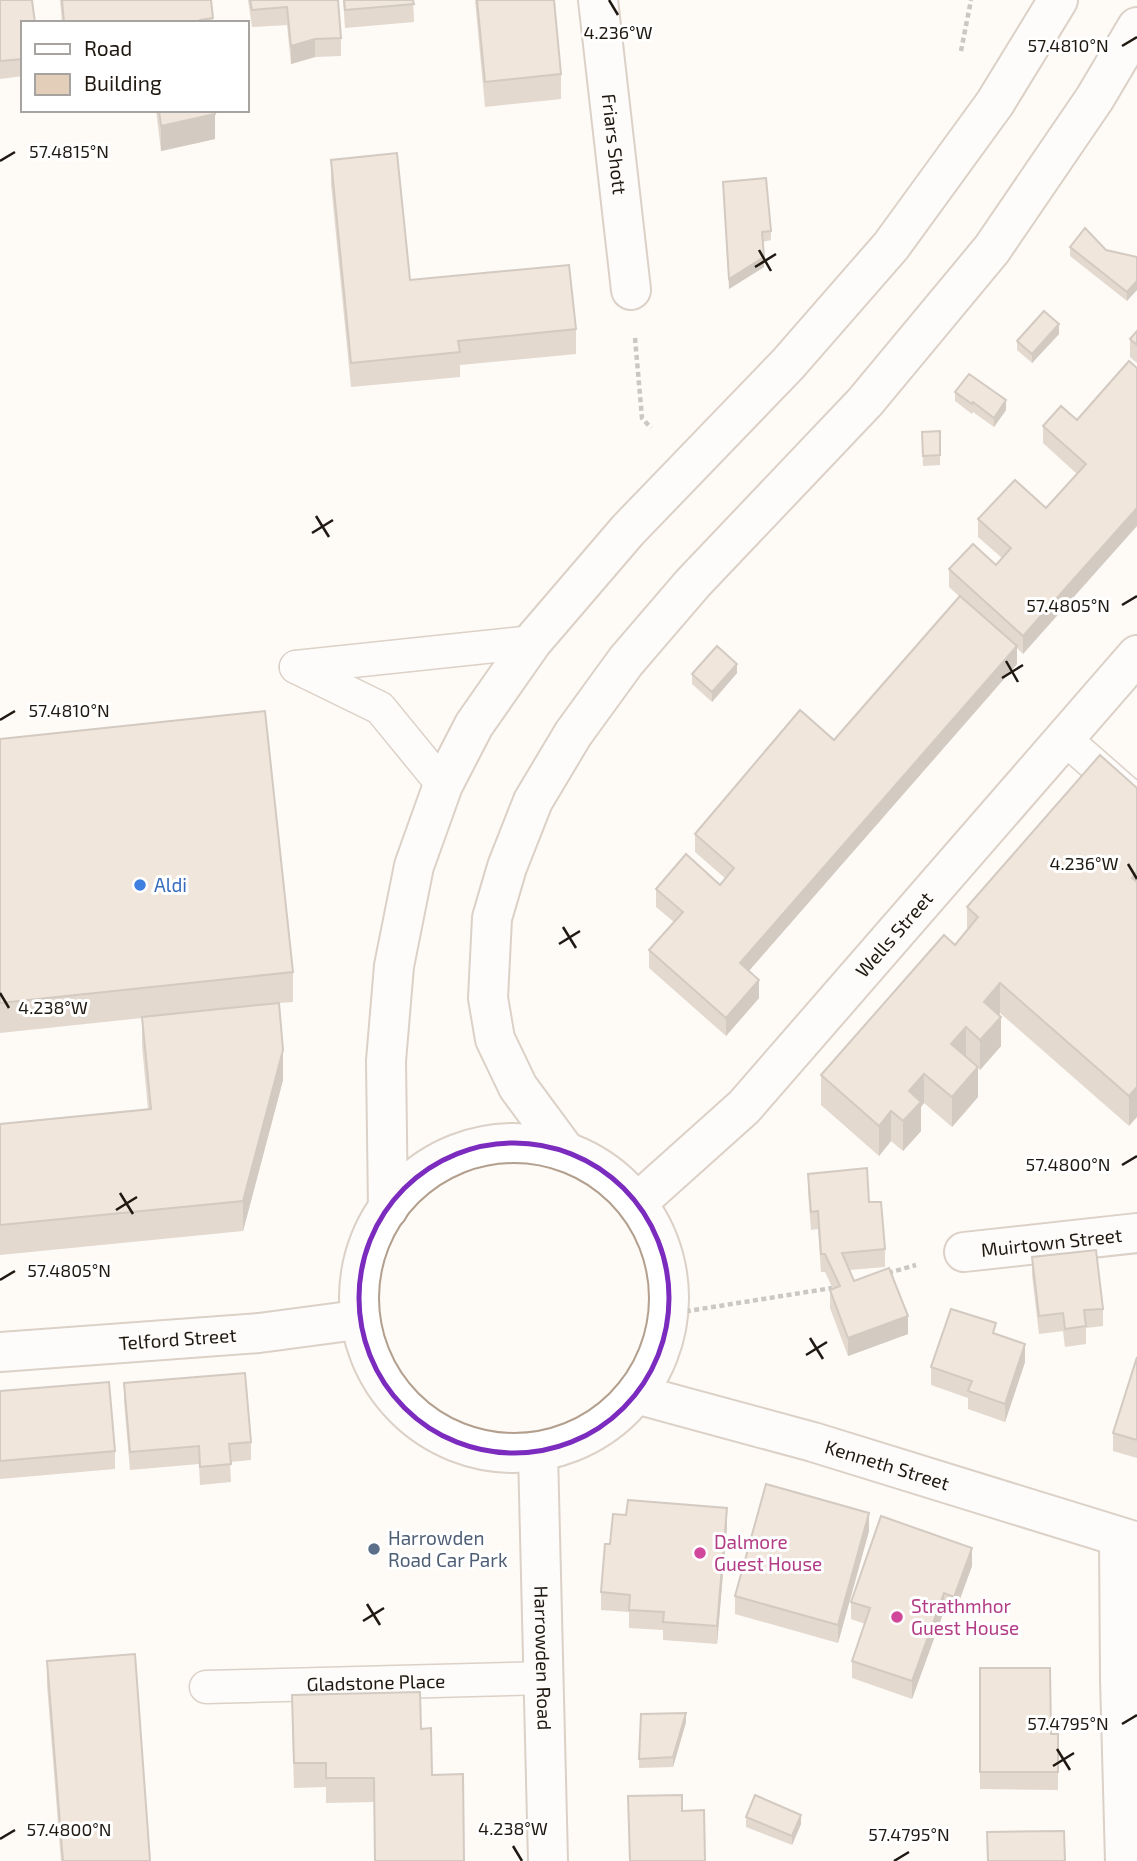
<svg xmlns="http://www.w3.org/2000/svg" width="1137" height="1861" font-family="'Exo 2',sans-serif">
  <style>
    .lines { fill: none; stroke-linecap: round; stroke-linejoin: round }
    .lane-casing { stroke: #b39f8d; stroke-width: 35 }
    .street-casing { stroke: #b39f8d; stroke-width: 42 }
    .primary-casing { stroke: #b39f8d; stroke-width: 42 }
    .highway-casing { stroke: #b39f8d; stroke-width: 42 }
    .path { stroke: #8e8983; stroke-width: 4.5; stroke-dasharray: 5 3.5; stroke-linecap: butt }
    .lane { stroke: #fff; stroke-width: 32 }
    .street { stroke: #fff; stroke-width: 38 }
    .primary { stroke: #fff; stroke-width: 38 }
    .highway { stroke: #fff; stroke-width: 38 }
    .wall { fill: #c3b1a0 }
    .shaded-wall { fill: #9f9082 }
    .building { fill: #e3ceba; stroke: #9f9082; stroke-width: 2 }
    .marked { fill: none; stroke: #7b2cbf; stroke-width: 5; stroke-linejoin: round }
    .ticks { fill: none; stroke: #201912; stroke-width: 2.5 }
    .shop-dot { fill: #3f7fe0; stroke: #fff; stroke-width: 2.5 }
    .service-dot { fill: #5c6f8a; stroke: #fff; stroke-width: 2.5 }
    .hotel-dot { fill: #d1479c; stroke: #fff; stroke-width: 2.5 }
    .labels { text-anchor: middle; stroke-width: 6; stroke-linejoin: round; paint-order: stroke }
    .street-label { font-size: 19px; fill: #201912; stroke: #fff }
    .shop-label { font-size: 19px; fill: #366cbe; stroke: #fff; text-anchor: start }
    .service-label { font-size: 19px; fill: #4e5e75; stroke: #fff; text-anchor: start }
    .hotel-label { font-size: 19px; fill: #b23c85; stroke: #fff; text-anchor: start }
    .ticks-label { font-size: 18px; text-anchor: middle; fill: #201912; stroke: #fff; stroke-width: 6; stroke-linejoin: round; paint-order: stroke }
  </style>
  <rect width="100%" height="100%" fill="#fefaf6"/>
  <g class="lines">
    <defs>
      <g id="lane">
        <polyline points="296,667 532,642"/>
        <polyline points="296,667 380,708 443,785"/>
        <polyline points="1064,738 1137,802"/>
        <path id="s1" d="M206,1687L544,1678"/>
      </g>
      <g id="street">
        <path id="s2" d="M598,0L631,290"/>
        <path id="s3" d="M638,1202L744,1107L1137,655"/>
        <path id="s4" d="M964,1252L1137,1233"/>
        <path id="s5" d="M538,1453L548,1861"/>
        <polyline points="1119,1537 1120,1679 1125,1861"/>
      </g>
      <g id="primary">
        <path id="s6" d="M0,1352L259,1333L357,1320"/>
      </g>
      <g id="highway">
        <circle cx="514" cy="1298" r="155"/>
        <polyline points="563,1148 518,1087 495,1039 488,998 492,918 507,867 533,801 573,734 626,661 693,583 865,402 992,249 1095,98 1137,27"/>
        <polyline points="388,1209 386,1061 394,966 414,866 443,785 474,725 532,642 628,530 788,364 891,246 995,103 1058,0"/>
        <path id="s7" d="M636,1394L813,1442L1137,1542"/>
      </g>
    </defs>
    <use href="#lane" class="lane-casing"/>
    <use href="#street" class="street-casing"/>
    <use href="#primary" class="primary-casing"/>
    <use href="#highway" class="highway-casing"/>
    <g class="path">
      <polyline points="961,51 971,0"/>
      <polyline points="635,338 642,418 651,428"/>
      <polyline points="888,1273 916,1265"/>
      <polyline points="669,1314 832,1288"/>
    </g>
    <use href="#lane" class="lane"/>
    <use href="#street" class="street"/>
    <use href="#primary" class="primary"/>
    <use href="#highway" class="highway"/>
  </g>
  <g class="wall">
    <polygon points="0,0 23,23 23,76 0,79"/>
    <polygon points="60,0 211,0 213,23 62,23"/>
    <polygon points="248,0 338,0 341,38 341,56 315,57 291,64 287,25 252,27"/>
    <polygon points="343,0 413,0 414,22 345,28"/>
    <polygon points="475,0 554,0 561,74 561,99 485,107"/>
    <polygon points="69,110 95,110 69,113"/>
    <polygon points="156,110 214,110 215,139 161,151"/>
    <polygon points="331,160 410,280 576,329 576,354 460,365 460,377 351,387 331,184"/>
    <polygon points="723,182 771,231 771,240 763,242 764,267 729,289"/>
    <polygon points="1070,247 1106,250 1137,257 1127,301 1070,256"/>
    <polygon points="1137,331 1137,363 1130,357 1130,339"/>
    <polygon points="1059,334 1032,363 1017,350 1017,341"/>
    <polygon points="1129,361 1023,654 1017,648 1017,664 749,971 759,998 726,1036 649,968 649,950 674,922 656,907 656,889 720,885 726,879 695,852 695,834 834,740 960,597 949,587 949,569 996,565 1002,558 978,537 978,519 1046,508 1077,474 1043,443 1043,426 1077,420"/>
    <polygon points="955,392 1006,410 994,427 973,412 972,414 955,401"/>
    <polygon points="940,431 940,465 923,466 922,432"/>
    <polygon points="737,673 712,702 692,684 692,674"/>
    <polygon points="0,739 293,972 293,1002 279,1003 283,1080 243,1231 0,1255 0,1124 148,1109 142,1046 142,1018 0,1033"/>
    <polygon points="1137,788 1129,1126 1000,1013 999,1015 1001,1046 980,1070 978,1068 978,1097 952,1127 924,1103 921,1107 921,1131 903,1151 891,1141 879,1156 821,1105 821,1075 955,945 967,931 967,907"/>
    <polygon points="808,1174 869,1202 885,1249 885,1267 850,1270 854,1281 908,1334 848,1356 830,1308 830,1290 833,1289 825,1272 821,1272 818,1229 811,1230 808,1192"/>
    <polygon points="1032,1257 1103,1309 1103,1326 1086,1328 1086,1344 1065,1347 1063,1331 1039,1334 1032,1275"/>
    <polygon points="996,1334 1025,1362 1005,1422 968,1409 968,1398 931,1385 931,1367"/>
    <polygon points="1137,1357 1137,1458 1113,1451 1113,1433"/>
    <polygon points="124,1383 251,1442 251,1460 230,1462 231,1482 200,1485 199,1464 130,1470 124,1401"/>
    <polygon points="0,1391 115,1451 115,1469 0,1479"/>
    <polygon points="727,1526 717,1644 663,1640 663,1630 629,1628 629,1612 601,1610 601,1592 610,1544"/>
    <polygon points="869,1531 838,1643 735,1614 735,1596"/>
    <polygon points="972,1566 954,1615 944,1611 912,1699 852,1678 852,1661 865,1624 851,1619 851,1602"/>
    <polygon points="47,1661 150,1861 61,1861 47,1685"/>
    <polygon points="980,1668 1051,1734 1058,1734 1058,1790 980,1789"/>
    <polygon points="292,1719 421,1729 432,1775 374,1802 326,1803 326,1787 294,1788"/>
    <polygon points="686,1722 673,1767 639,1768 639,1759"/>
    <polygon points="746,1817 801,1824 792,1845 746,1827"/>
  </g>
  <g class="shaded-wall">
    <polygon points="315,39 315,57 291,64 291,46"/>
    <polygon points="215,114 215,139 161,151 161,126"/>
    <polygon points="764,257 764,267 729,289 729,279"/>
    <polygon points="1137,281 1137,290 1127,301 1127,292"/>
    <polygon points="1059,324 1059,334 1032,363 1032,354"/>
    <polygon points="1006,400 1006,410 994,427 994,418"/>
    <polygon points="1137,508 1137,526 1023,654 1023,636"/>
    <polygon points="1017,646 1017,664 740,981 740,963"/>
    <polygon points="737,664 737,673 712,702 712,692"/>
    <polygon points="1137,871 1137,901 1132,878"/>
    <polygon points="759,980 759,998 726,1036 726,1018"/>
    <polygon points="1000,983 1000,1013 984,1032 984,1002"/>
    <polygon points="1001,1017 1001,1046 980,1070 980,1040"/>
    <polygon points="966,1027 966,1057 951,1044"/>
    <polygon points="283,1050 283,1080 243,1231 243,1201"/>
    <polygon points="978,1067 978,1097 952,1127 952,1097"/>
    <polygon points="924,1074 924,1103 921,1107 921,1131 903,1151 903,1121 909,1091"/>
    <polygon points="1137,1087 1137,1117 1129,1126 1129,1096"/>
    <polygon points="891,1111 891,1141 879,1156 879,1126"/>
    <polygon points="908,1316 908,1334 848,1356 848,1338"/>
    <polygon points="1025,1344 1025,1362 1005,1422 1005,1404"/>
    <polygon points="727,1508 727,1526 717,1644 717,1626"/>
    <polygon points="869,1513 869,1531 838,1643 838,1625"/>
    <polygon points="972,1548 972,1566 954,1615 954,1597"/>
    <polygon points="944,1593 944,1611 912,1699 912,1681"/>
    <polygon points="686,1713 686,1722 673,1767 673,1757"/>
    <polygon points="801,1815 801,1824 792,1845 792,1836"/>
  </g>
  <g class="building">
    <polygon points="0,0 32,0 35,23 23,23 23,59 0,61"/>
    <polygon points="62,0 211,0 213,18 200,20 201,23 64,23"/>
    <polygon points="250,0 338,0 341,38 315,39 291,46 287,7 252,10"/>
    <polygon points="344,0 413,0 414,4 345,10"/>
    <polygon points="477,0 554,0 561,74 485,82"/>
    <polygon points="159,110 214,110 215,114 161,126"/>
    <polygon points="397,153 410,280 569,265 576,329 458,341 460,352 351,363 331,160"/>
    <polygon points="766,178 771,231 762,232 764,257 729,279 723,182"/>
    <polygon points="1085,228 1106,250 1137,257 1137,281 1127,292 1070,247"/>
    <polygon points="1044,311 1059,324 1032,354 1017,341"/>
    <polygon points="1137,331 1137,345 1130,339"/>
    <polygon points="1129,361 1137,368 1137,508 1023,636 949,569 973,544 996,565 1011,548 978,519 1015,480 1046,508 1086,464 1043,426 1061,406 1077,420"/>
    <polygon points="969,374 1006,400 994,418 973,402 972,404 955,392"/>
    <polygon points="940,431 940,455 923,456 922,432"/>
    <polygon points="960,596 1017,646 740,963 759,980 726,1018 649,950 683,912 656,889 686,854 720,885 734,868 695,834 800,710 834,740"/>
    <polygon points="717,646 737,664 712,692 692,674"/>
    <polygon points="265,711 293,972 0,1003 0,739"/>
    <polygon points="1100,755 1137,788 1137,871 1132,878 1137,882 1137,1087 1129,1096 1000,983 984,1002 1001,1017 980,1040 966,1027 951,1044 978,1067 952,1097 924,1074 909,1091 921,1102 903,1121 891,1111 879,1126 821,1075 944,935 955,945 978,917 967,907"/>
    <polygon points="279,1003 283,1050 243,1201 0,1225 0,1124 151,1109 142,1017"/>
    <polygon points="867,1168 869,1202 881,1202 885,1249 842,1253 854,1281 889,1268 908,1316 848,1338 830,1290 840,1286 825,1254 821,1254 818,1211 811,1212 808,1174"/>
    <polygon points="1096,1250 1103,1309 1084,1310 1086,1326 1065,1329 1063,1313 1039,1316 1032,1257"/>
    <polygon points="951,1309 996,1323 993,1333 1025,1344 1005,1404 968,1391 972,1381 931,1367"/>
    <polygon points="1137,1357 1137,1440 1113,1433"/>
    <polygon points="245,1373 251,1442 229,1444 231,1464 200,1467 199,1446 130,1452 124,1383"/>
    <polygon points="109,1382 115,1451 0,1461 0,1391"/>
    <polygon points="766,1484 869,1513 838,1625 735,1596"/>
    <polygon points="628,1500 727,1508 717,1626 663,1622 664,1612 629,1610 630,1595 601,1592 605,1544 610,1544 613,1514 626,1515"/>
    <polygon points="881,1516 972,1548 954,1597 944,1593 912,1681 852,1661 870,1608 851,1602"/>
    <polygon points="135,1654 150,1861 63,1861 47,1661"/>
    <polygon points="980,1668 1050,1668 1051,1734 1058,1734 1058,1772 980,1772"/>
    <polygon points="420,1692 421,1729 431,1728 432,1775 463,1774 464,1861 375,1861 374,1778 326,1778 326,1763 294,1763 292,1695"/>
    <polygon points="686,1713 673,1757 639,1759 641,1714"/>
    <polygon points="682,1795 682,1811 704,1810 705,1861 630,1861 628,1796"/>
    <polygon points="755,1795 801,1815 792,1836 746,1817"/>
    <polygon points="1064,1831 1065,1861 988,1861 987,1832"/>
  </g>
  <path d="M0 0H1137V1861H0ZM359 1298a155 155 0 1 1 310 0a155 155 0 1 1-310 0Z" fill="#fefaf6" fill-opacity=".55" fill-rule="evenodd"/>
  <path class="marked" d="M359 1298a155 155 0 1 1 310 0a155 155 0 1 1-310 0Z"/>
  <path class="ticks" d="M609,0L618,15M1122,46L1137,37M0,161L15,152M759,250L771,271M755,267L776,254M316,516L329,537M312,533L333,520M1122,605L1137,596M1006,661L1018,682M1002,678L1023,665M0,720L15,711M1128,864L1137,879M563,927L576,948M559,944L580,931M0,993L9,1008M1122,1165L1137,1156M120,1193L133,1214M116,1210L137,1197M0,1280L15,1271M810,1338L823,1359M806,1355L827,1342M367,1604L380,1625M363,1621L384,1608M1122,1724L1137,1715M1057,1749L1070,1770M1053,1766L1074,1753M0,1839L15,1830M513,1846L522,1861M894,1861L909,1852"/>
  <circle class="shop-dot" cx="140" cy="885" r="7"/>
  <circle class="service-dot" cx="374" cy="1549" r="7"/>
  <g class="hotel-dot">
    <circle cx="700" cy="1553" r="7"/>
    <circle cx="897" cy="1617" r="7"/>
  </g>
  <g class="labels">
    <g class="street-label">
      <text dy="7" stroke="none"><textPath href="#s2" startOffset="145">Friars Shott</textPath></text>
      <text dy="7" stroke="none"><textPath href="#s3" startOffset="371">Wells Street</textPath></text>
      <text dy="7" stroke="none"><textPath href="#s4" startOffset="88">Muirtown Street</textPath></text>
      <text dy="7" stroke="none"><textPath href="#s6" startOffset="178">Telford Street</textPath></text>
      <text dy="7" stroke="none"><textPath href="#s7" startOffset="261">Kenneth Street</textPath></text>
      <text dy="7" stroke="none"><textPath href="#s5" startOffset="205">Harrowden Road</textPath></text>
      <text dy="7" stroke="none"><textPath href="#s1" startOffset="170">Gladstone Place</textPath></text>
    </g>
    <g class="shop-label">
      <text x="154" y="892">Aldi</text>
    </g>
    <g class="service-label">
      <text x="388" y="1545">Harrowden<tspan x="388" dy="22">Road Car Park</tspan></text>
    </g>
    <g class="hotel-label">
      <text x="714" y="1549">Dalmore<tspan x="714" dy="22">Guest House</tspan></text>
      <text x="911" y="1613">Strathmhor<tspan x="911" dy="22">Guest House</tspan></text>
    </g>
  </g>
  <g class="ticks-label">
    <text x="618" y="39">4.236°W</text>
    <text x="1068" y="52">57.4810°N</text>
    <text x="69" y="158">57.4815°N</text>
    <text x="1068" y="612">57.4805°N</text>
    <text x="69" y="717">57.4810°N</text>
    <text x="1084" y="870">4.236°W</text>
    <text x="53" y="1014">4.238°W</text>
    <text x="1068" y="1171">57.4800°N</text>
    <text x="69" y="1277">57.4805°N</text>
    <text x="1068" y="1730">57.4795°N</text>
    <text x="513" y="1835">4.238°W</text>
    <text x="69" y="1836">57.4800°N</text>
    <text x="909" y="1841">57.4795°N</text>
  </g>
  <rect x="21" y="21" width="228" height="91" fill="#ffffff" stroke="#a6a3a0" stroke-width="2"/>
  <rect x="35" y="44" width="35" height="10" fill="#ffffff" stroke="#a6a3a0" stroke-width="2"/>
  <text x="84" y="56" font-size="21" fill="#201912">Road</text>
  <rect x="35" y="74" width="35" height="21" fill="#e3ceba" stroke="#a6a3a0" stroke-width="2"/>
  <text x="84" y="91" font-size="21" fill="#201912">Building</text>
</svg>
